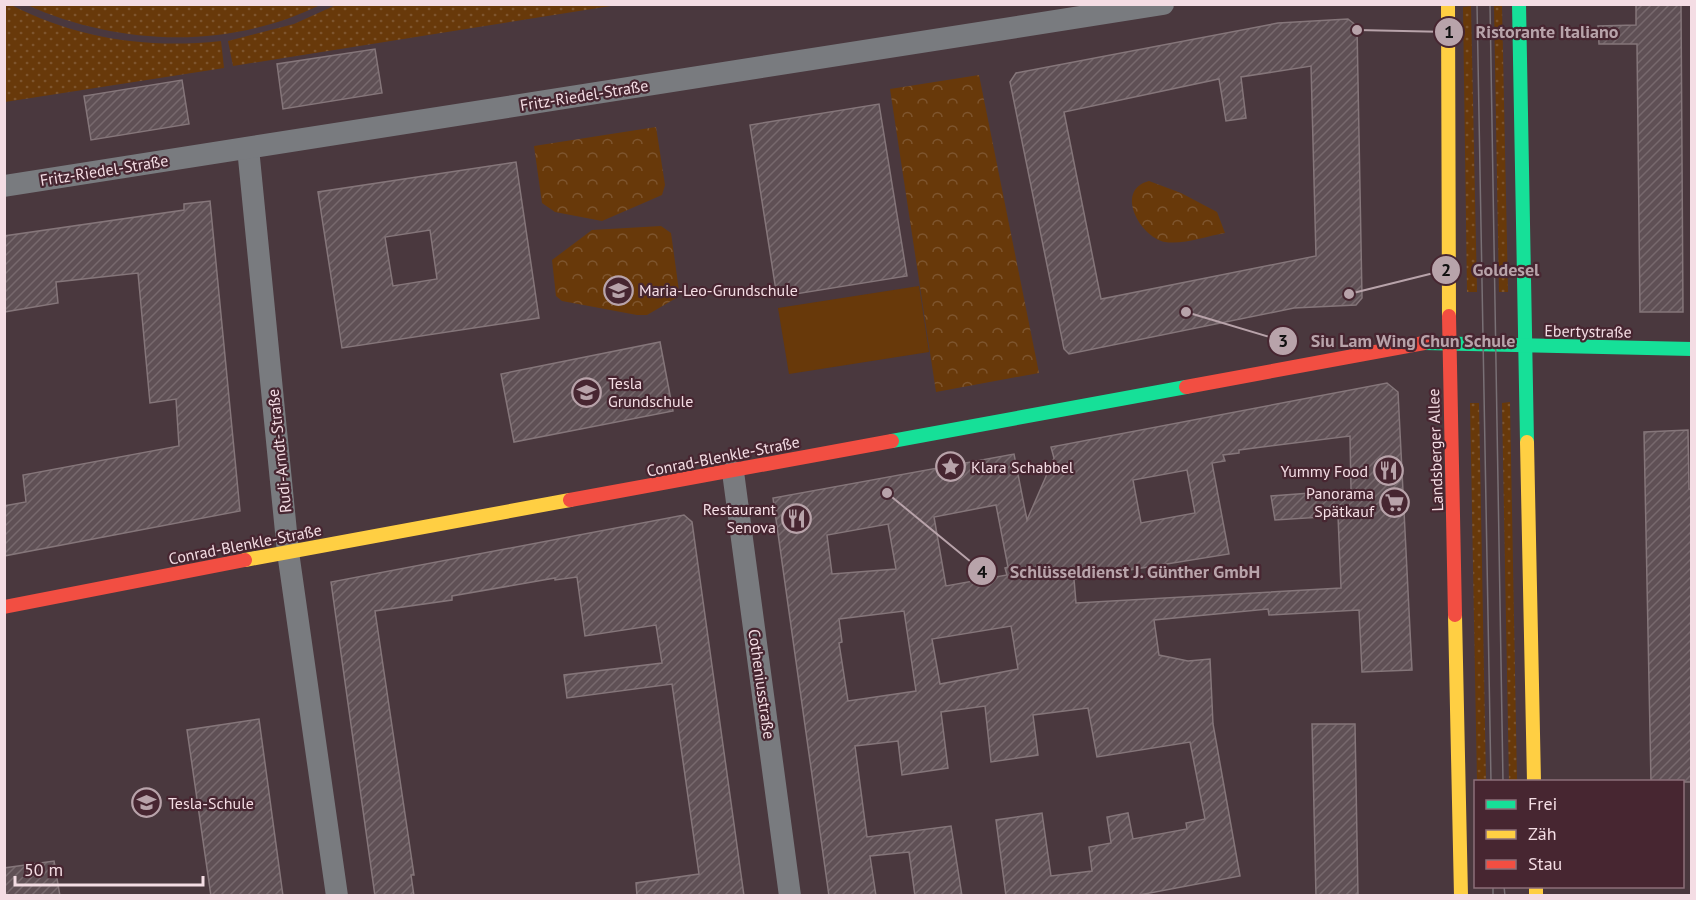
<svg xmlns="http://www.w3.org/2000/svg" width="1696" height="900" font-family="'PT Sans',sans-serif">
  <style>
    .grass { fill: url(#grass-dots) }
    .park { fill: url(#park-crowns) }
    .pitch { fill: #68390a }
    .building { fill: url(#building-hatch); stroke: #85767a; stroke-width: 1.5; fill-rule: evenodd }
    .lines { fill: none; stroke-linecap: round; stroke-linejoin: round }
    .street { stroke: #797b7f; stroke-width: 22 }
    .fast { stroke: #16e098; stroke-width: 14 }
    .slow { stroke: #ffcf43; stroke-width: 14 }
    .jam { stroke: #f24e42; stroke-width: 14 }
    .tram { stroke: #797075; stroke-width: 1.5 }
    .labels { text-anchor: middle; stroke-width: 4.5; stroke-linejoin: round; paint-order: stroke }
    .street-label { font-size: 16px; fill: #f4dde4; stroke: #472631 }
    .poi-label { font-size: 16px; fill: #f4dde4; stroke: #472631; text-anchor: start }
    .leader { fill: none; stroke: #b8a3aa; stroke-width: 2 }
    .callout-dot { fill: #b8a3aa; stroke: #472631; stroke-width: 2 }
    .mark-label { font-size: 18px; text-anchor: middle; font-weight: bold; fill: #111 }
    .callout-label { font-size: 18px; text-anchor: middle; font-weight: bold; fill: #b8a3aa; stroke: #472631; stroke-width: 4.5; stroke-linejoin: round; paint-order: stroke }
  </style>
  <defs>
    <pattern id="grass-dots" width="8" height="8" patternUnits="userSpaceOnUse" patternTransform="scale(1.5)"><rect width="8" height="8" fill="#68390a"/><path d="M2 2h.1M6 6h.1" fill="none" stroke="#7e552e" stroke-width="1.8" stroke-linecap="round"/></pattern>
    <pattern id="park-crowns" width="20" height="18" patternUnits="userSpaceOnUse" patternTransform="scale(1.5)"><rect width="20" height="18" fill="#68390a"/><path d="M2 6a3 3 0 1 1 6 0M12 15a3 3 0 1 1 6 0" fill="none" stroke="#7e552e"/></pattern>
    <pattern id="building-hatch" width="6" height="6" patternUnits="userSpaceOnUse" patternTransform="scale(1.5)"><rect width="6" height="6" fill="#5f5055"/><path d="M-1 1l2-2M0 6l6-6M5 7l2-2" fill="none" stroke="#77696d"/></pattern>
  </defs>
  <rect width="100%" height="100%" fill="#4a383e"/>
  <g class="grass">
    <path d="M5,4L11,5C78,39 148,49 221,41L224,68L5,102Z"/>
    <path d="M27,5L320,4V5C228,50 119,46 27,5Z"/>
    <polygon points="336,5 336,4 617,5 233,66 228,41 294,24"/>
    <polygon points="1471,6 1477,292 1467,292 1463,7"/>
    <polygon points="1494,6 1502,6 1508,292 1499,292"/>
    <polygon points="1510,402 1517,781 1517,782 1509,781 1502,403"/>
    <polygon points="1470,403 1479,403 1486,782 1477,781"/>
  </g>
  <g class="park">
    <polygon points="979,75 1039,373 936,392 890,89"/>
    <polygon points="656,127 665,185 662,195 602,221 555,212 542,203 534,146"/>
    <path d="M1149,181L1181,193L1217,212L1225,233C1207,236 1183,245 1165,242C1140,237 1114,190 1149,181Z"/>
    <polygon points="661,226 671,233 679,291 678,297 647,315 637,315 562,301 556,296 552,260 592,230"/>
  </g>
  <polygon class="pitch" points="919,286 929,352 789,374 778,308"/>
  <g class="building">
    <polygon points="1636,4 1681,4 1683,312 1640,312 1637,44 1599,44 1598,26 1636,25"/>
    <path d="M1348,19L1357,26L1362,298L1356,305L1294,308L1069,354L1064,349L1010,82L1016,73L1278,23ZM1311,66L1316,256L1101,299L1064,112L1219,79L1226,121L1246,118L1241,77Z"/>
    <polygon points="375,49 382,93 283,109 277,64"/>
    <polygon points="182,80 189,124 91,140 84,96"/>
    <polygon points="879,104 907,276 777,297 750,125"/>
    <path d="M516,162L539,318L342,348L318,192ZM430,230L437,279L393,286L385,237Z"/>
    <polygon points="210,201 240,511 4,556 4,506 26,502 23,475 179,446 176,399 150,403 138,273 56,282 58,303 4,312 4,236 184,210 184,204"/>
    <polygon points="660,342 673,411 514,442 501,374"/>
    <path d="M1387,383L1398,392L1412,670L1362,672L1359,610L1269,615L1268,609L1154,620L1159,655L1188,661L1210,659L1213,724L1240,876L1134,896H1006L996,820L1042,813L1051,876L1092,871L1089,847L1111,843L1107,817L1128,813L1133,839L1187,829L1186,823L1205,819L1190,742L1097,757L1088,708L1033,715L1038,755L991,762L985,706L941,712L948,768L902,775L898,741L855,746L867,837L951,826L962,896H915L909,852L870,856L876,896H829L773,498L1014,454L1027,520L1054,458L1051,447ZM1350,436L1351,490L1271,496L1275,520L1338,516L1341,588L1076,603L1074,579L1229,554L1212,463L1225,461L1223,455L1239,453V450ZM1187,470L1195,513L1141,523L1133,480ZM996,505L1008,567L1005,568L1007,575L946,586L934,517ZM888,524L896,569L832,574L827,535ZM904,611L916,691L848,701L839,643L842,642L839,619ZM1011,626L1018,669L940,684L932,639Z"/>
    <polygon points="1688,430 1689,489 1692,489 1692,782 1651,782 1644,432"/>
    <polygon points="684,515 692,522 744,896 637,896 636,883 699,874 672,684 567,698 564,675 662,663 656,625 585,636 577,577 555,580 555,578 452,596 452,600 375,611 414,875 411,875 414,896 375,896 331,582"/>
    <polygon points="259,719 283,896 211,896 187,730"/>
    <polygon points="1312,724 1355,724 1358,896 1316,896"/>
    <polygon points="54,861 60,896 4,896 4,868"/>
  </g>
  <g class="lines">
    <g class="street">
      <polyline points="248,148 288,552 337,896"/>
      <polyline points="4,186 1163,4"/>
      <polyline points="733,472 790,896"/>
    </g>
    <g class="fast">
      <polyline points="1519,4 1527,442"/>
      <polyline points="1424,343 1692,349"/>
      <polyline points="892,441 1186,387"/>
    </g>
    <g class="slow">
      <polyline points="1448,4 1449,316"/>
      <polyline points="1527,442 1534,782"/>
      <polyline points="245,560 570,500"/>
      <polyline points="1455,615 1461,896"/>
      <polyline points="1536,886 1536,896"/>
    </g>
    <g class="jam">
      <polyline points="1449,316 1455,615"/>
      <polyline points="1186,387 1424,343"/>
      <polyline points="570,500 892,441"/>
      <polyline points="4,607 245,560"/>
    </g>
    <g class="tram">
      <polyline points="1477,4 1491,782"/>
      <polyline points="1490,4 1503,782"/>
      <polyline points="1493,886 1493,896"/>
      <polyline points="1504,886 1505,896"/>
    </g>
  </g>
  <defs>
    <symbol id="school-ring" viewBox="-11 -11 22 22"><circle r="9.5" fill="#472631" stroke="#b8a3aa" stroke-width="1.5"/><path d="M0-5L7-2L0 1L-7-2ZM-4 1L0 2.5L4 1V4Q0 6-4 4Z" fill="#b8a3aa"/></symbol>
    <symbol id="sight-ring" viewBox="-11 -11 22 22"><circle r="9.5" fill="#472631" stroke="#b8a3aa" stroke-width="1.5"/><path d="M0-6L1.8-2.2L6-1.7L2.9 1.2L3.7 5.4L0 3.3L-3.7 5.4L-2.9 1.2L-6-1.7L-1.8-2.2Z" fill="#b8a3aa"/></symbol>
    <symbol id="restaurant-ring" viewBox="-11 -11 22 22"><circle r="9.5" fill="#472631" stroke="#b8a3aa" stroke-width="1.5"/><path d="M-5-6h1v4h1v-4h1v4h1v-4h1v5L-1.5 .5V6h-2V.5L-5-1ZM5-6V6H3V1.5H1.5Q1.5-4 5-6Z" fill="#b8a3aa"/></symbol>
    <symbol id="supermarket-ring" viewBox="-11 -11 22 22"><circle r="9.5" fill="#472631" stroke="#b8a3aa" stroke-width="1.5"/><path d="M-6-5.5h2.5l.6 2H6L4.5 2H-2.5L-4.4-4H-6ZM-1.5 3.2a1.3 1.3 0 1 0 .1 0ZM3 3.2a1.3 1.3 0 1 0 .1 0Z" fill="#b8a3aa"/></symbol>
  </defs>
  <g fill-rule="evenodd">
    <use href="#school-ring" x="602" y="274" width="33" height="33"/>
    <use href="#school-ring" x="570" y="376" width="33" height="33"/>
    <use href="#sight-ring" x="934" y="450" width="33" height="33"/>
    <use href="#restaurant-ring" x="1372" y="454" width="33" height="33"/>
    <use href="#supermarket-ring" x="1378" y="486" width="33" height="33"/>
    <use href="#restaurant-ring" x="780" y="502" width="33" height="33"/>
    <use href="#school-ring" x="130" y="786" width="33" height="33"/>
  </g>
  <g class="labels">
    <g class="street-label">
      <text transform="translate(584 95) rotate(-9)" y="6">Fritz-Riedel-Straße</text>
      <text transform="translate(104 170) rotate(-9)" y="6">Fritz-Riedel-Straße</text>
      <text transform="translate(1588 331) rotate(1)" y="6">Ebertystraße</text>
      <text transform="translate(1435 450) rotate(-92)" y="6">Landsberger Allee</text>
      <text transform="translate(279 451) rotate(-96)" y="6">Rudi-Arndt-Straße</text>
      <text transform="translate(723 456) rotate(-11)" y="6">Conrad-Blenkle-Straße</text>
      <text transform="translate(245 544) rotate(-11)" y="6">Conrad-Blenkle-Straße</text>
      <text transform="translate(762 684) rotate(82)" y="6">Cotheniusstraße</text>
    </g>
    <g class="poi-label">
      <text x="639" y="296">Maria-Leo-Grundschule</text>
      <text x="608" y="389">Tesla<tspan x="608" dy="18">Grundschule</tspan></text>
      <text x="971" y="473">Klara Schabbel</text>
      <text x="1368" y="477" text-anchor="end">Yummy Food</text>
      <text x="1374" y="499" text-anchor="end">Panorama<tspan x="1374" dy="18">Spätkauf</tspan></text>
      <text x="776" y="515" text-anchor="end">Restaurant<tspan x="776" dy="18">Senova</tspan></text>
      <text x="168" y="809">Tesla-Schule</text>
    </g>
  </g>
  <path class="leader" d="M1357 30L1449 32M1349 294L1446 270M1186 312L1283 341M887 493L982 571"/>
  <g class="callout-dot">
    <circle cx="1357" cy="30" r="6"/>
    <circle cx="1349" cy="294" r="6"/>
    <circle cx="1186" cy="312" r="6"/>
    <circle cx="887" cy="493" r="6"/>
    <circle cx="1449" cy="32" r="15"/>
    <circle cx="1446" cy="270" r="15"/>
    <circle cx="1283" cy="341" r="15"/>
    <circle cx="982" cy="571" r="15"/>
  </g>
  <g class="mark-label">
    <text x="1449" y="38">1</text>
    <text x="1446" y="276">2</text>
    <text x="1283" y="347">3</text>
    <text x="982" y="578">4</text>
  </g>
  <g class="callout-label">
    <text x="1547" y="38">Ristorante Italiano</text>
    <text x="1506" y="276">Goldesel</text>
    <text x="1413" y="347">Siu Lam Wing Chun Schule</text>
    <text x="1135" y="578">Schlüsseldienst J. Günther GmbH</text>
  </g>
  <rect width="1696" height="900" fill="none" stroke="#f4dde4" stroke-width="12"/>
  <rect x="1474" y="780" width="210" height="108" fill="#472631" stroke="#8c6f79" stroke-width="1.5"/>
  <rect x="1486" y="800" width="30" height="9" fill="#16e098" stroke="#8c6f79" stroke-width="1.5"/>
  <text x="1528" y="810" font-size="18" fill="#f4dde4">Frei</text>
  <rect x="1486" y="830" width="30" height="9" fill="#ffcf43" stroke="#8c6f79" stroke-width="1.5"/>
  <text x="1528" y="840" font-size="18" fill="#f4dde4">Zäh</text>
  <rect x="1486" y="860" width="30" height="9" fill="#f24e42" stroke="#8c6f79" stroke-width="1.5"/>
  <text x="1528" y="870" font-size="18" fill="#f4dde4">Stau</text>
  <path d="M15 876v9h188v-9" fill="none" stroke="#f4dde4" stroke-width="3"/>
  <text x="24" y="876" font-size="18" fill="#f4dde4" stroke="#472631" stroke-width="4.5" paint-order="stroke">50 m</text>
</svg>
